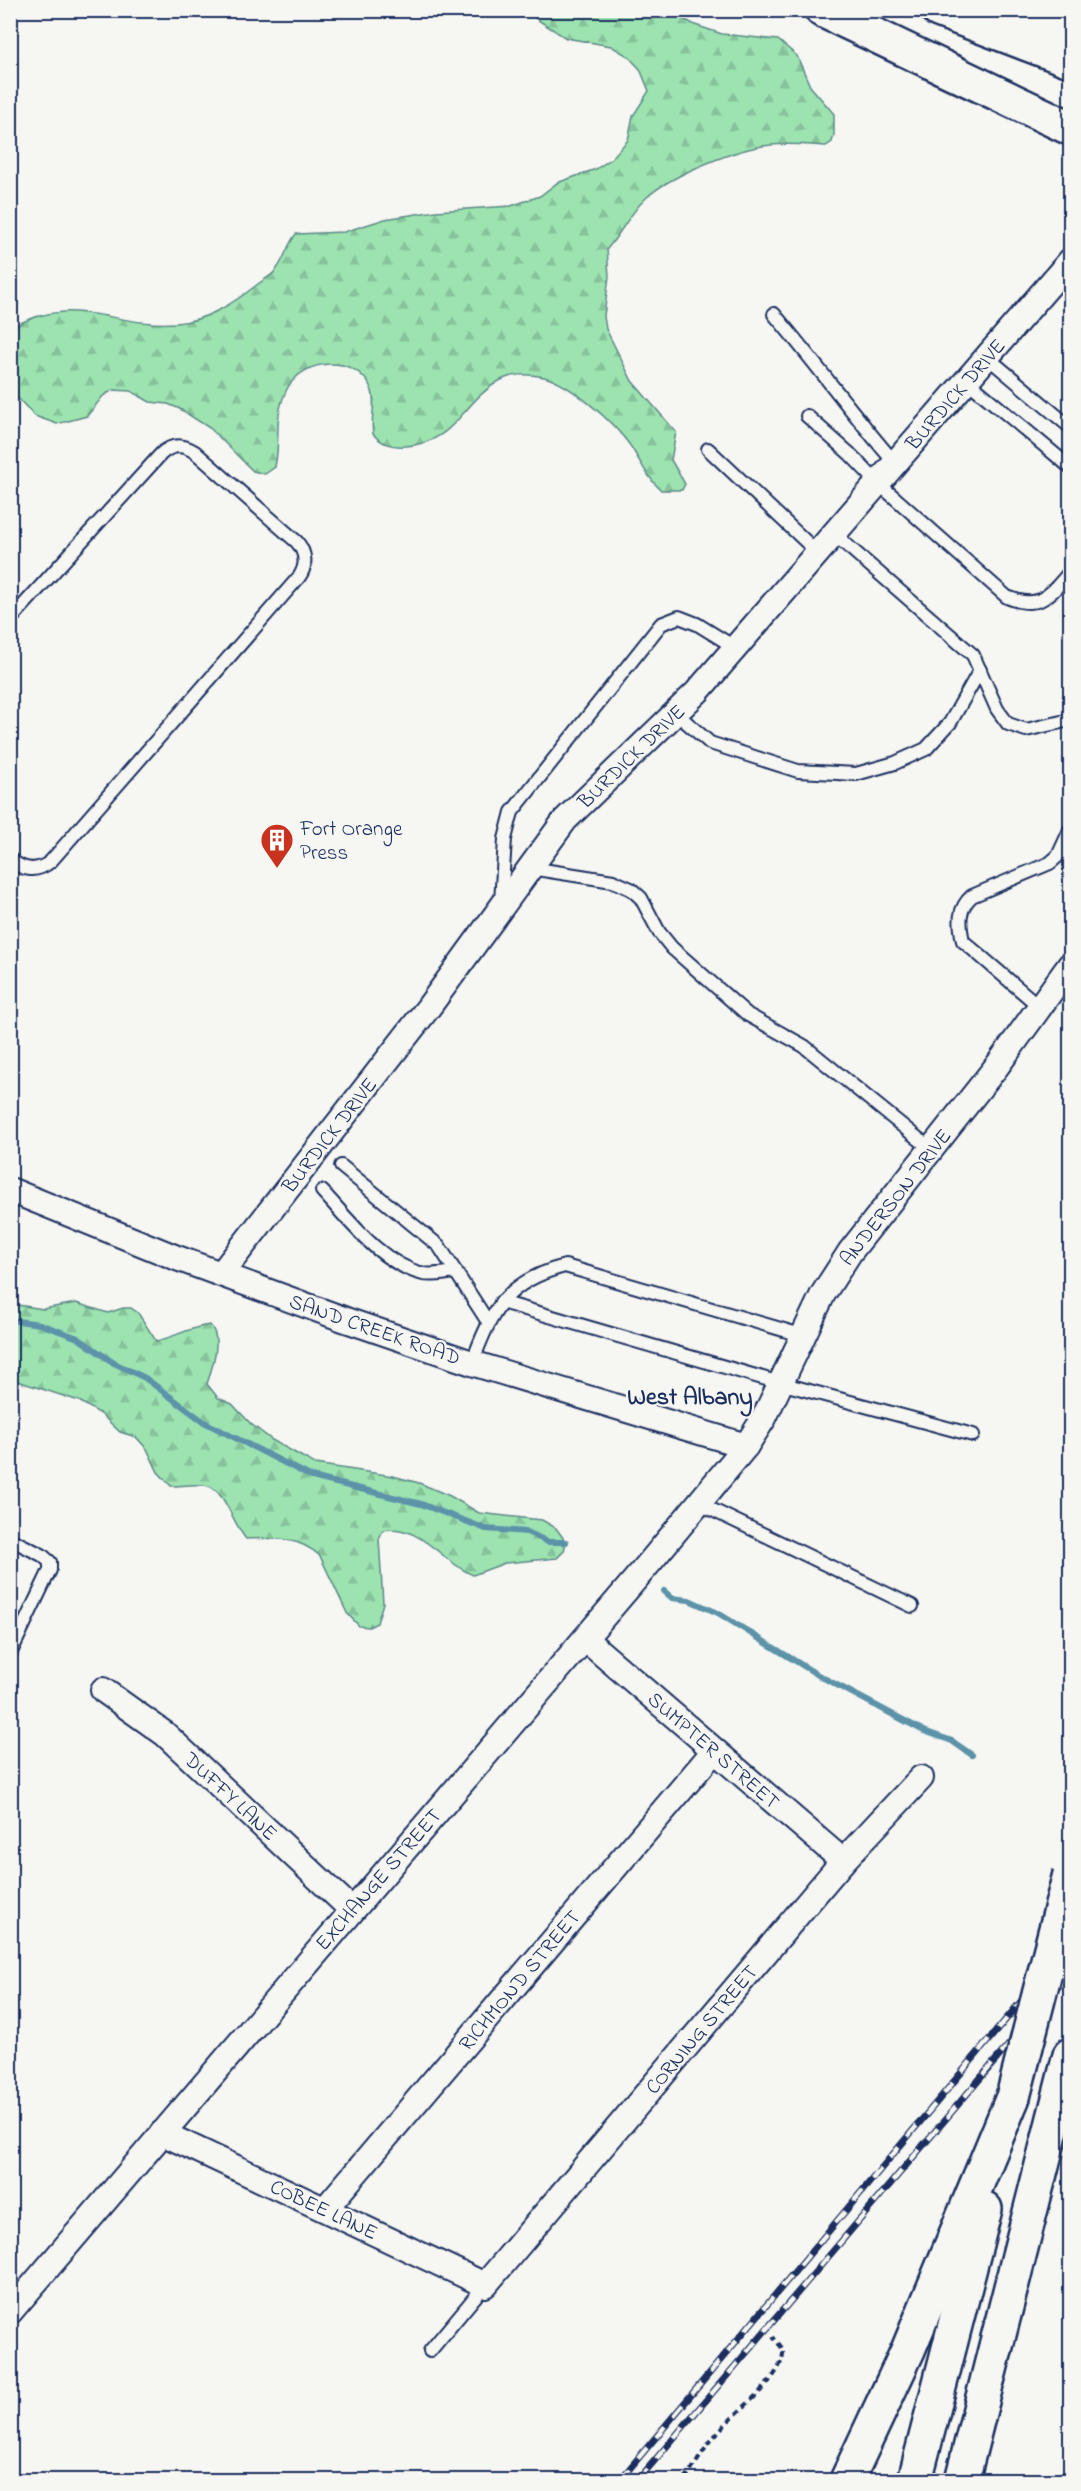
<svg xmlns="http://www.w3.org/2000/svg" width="1081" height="2491" font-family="'Indie Flower',sans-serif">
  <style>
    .forest { fill: url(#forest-firs); stroke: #5c8987; stroke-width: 1.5 }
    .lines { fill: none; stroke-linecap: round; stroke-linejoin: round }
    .stream { stroke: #5b93a9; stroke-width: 6 }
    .lane-casing { stroke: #1b2f5e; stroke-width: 16 }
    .street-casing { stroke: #1b2f5e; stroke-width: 28 }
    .highway-casing { stroke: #1b2f5e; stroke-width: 38 }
    .path { stroke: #1b2f5e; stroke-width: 4; stroke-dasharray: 6 4.5; stroke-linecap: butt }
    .lane { stroke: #f6f6f2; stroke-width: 12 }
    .street { stroke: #f6f6f2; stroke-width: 24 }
    .highway { stroke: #f6f6f2; stroke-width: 33 }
    .rail-casing { stroke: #1b2f5e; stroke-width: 7 }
    .rail { stroke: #f6f6f2; stroke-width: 4.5; stroke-dasharray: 14; stroke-linecap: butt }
    .highway-bridge-casing { stroke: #1b2f5e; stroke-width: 38; stroke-linecap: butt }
    .highway-bridge { stroke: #f6f6f2; stroke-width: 33 }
    .labels { text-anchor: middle; stroke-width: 4.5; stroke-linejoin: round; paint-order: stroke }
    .street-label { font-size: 21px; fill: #1b2f5e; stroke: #f6f6f2 }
    .poi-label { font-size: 21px; fill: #1b2f5e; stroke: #f6f6f2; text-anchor: start }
    .quarter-label { font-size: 24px; font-weight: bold; fill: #1b2f5e; stroke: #f6f6f2 }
  </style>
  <defs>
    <pattern id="forest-firs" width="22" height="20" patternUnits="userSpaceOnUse" patternTransform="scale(1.5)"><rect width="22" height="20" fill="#9ce3b0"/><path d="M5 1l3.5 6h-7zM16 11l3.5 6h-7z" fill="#86c39a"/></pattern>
  </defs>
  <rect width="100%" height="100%" fill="#f6f6f2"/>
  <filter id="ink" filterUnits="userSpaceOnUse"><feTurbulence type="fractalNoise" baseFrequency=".0167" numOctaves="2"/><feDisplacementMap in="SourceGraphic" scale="12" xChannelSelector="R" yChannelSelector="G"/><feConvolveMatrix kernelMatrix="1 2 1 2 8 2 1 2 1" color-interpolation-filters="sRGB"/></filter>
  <g filter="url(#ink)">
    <g class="forest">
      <path d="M524,11H669L695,25L722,34L778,40L797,56L810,86L834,114V135L832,142L826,146C808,145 789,143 771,145C737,148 671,175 646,198C630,213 621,233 607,249L609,276L604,316L606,329L632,381L676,432L671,460L685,484L682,490H661L657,486C645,474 639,458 629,444C613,422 571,384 544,377C528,374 513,373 499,381C461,403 455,444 405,446C391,447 382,444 373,434C370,420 377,402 371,388C356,354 302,357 286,391C273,418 281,441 275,467L265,474L253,471L211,429L180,409L168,404L150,402L131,391L113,390L103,396L87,416L57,424L35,416L11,391V328C72,292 114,328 176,323C207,321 235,302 258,284C264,279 271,277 276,270C285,259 287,245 296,234L344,232L385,219L436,211L511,206L540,196L557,183L596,169L611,159L628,140L633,116L649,91L640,69L628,56L611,46L566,38Z"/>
      <path d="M76,1303L108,1313L123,1308H131L138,1313L156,1341C175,1337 190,1327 210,1325C223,1339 212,1367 207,1384L218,1398L232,1404L251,1424L272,1440L315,1464L393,1476L419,1483L450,1496L479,1513L542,1520L556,1528L566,1542L564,1551L557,1558L505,1563L473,1575C443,1563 420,1523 383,1530L379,1539L383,1603L377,1623L369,1627L359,1626L347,1613L320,1556C299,1536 273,1538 246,1539C234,1525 225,1492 209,1486C198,1483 182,1486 171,1486L158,1472L147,1449L136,1437L120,1432L101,1414L79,1401L11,1379V1304L43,1309Z"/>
    </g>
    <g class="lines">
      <g class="stream">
        <polyline points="10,1320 40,1324 78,1338 114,1363 145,1378 204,1422 312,1477 421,1504 486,1529 527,1532 548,1542 566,1542"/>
        <polyline points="664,1591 672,1598 689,1600 718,1613 818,1675 924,1731 952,1741 972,1755"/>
      </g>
      <defs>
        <g id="lane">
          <path d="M774,314C816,363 853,415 895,463"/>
          <polyline points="987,357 1070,427"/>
          <polyline points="967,381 1070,467"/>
          <path d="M807,416L850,454L878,483L1007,597C1041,611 1049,595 1070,572"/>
          <polyline points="708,449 818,553"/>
          <polyline points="834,534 973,655 997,709 1008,724 1026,730 1070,720"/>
          <path d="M10,620L161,454C172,444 183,444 195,452L297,542C306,553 307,566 299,577L51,861C37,873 23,871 10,859"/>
          <polyline points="677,714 710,743 798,771 856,774 895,763 926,749 950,723 980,670"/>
          <polyline points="530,868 613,881 631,889 641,898 659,932 672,948 748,1015 804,1046 931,1149"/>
          <polyline points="501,902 505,839 512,812 661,624 679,617 697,624 736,648"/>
          <path d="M1040,1007L963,941C959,923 958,908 972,896L1050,863L1058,856L1070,830"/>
          <polyline points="341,1166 439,1246 488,1322"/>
          <path d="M322,1191C351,1222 380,1263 423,1274C433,1276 446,1273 456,1272"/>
          <polyline points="501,1302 780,1383 973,1435"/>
          <path d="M472,1363C492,1310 506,1281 565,1266L801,1335"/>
          <polyline points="698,1503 912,1606"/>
          <polyline points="10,1539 42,1555 50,1562 50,1570 10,1654"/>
          <polyline points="430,2351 485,2285"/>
        </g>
        <g id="street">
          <polyline points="10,1190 177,1258 346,1320 472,1363 746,1446"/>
          <polyline points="221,1274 428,1008 565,820 697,692 1070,261"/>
          <polyline points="585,1639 843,1861"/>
          <polyline points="103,1690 165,1734 352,1910"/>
          <polyline points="162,2133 485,2285 843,1861 921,1778"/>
          <polyline points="325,2209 714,1751"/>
          <polyline points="10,2312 651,1561 746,1446 764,1418 823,1294 850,1252 997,1066 1070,965"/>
        </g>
        <g id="highway">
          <polyline points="822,10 1070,128"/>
          <polyline points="938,10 1070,60"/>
          <polyline points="1016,10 1070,31"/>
          <polyline points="847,2480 908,2350 1013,2097"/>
          <polyline points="915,2480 985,2209"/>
          <polyline points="962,2480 1070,2055"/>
        </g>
      </defs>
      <use href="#lane" class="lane-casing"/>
      <use href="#street" class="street-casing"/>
      <use href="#highway" class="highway-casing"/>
      <path class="path" d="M685,2480C696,2464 706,2445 719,2431C737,2410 786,2377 783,2349L773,2337"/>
      <use href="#lane" class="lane"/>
      <use href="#street" class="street"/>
      <use href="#highway" class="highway"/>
      <defs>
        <g id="rail">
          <polyline points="620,2480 1070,1943"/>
          <polyline points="638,2480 1070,1973"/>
        </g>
      </defs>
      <use href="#rail" class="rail-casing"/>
      <use href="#rail" class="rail"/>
      <defs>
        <polyline id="highway-bridge" points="1013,2097 1070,1874"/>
      </defs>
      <use href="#highway-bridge" class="highway-bridge-casing"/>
      <use href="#highway-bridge" class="highway-bridge"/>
    </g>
  </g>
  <defs>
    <symbol id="building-pin" viewBox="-11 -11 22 30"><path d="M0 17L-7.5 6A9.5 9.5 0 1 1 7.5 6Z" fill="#c8321e" stroke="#f6f6f2"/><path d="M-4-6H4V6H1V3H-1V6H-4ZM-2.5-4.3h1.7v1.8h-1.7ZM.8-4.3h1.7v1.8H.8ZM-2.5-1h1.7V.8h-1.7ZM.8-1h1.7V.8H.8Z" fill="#fff"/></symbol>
  </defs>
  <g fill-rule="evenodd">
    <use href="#building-pin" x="258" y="821" width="38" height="52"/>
  </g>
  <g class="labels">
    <g class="street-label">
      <text transform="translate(955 394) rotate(-49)" y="7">BURDICK DRIVE</text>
      <text transform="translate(631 756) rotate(-44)" y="7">BURDICK DRIVE</text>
      <text transform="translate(329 1135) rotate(-52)" y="7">BURDICK DRIVE</text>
      <text transform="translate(895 1197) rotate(-52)" y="7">ANDERSON DRIVE</text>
      <text transform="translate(375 1329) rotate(19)" y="7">SAND CREEK ROAD</text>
      <text transform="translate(714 1750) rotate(41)" y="7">SUMPTER STREET</text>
      <text transform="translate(231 1796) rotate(43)" y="7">DUFFY LANE</text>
      <text transform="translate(378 1879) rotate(-49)" y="7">EXCHANGE STREET</text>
      <text transform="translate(519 1980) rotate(-50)" y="7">RICHMOND STREET</text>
      <text transform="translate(701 2029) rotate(-50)" y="7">CORNING STREET</text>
      <text transform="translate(324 2209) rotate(25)" y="7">COBEE LANE</text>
    </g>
    <g class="poi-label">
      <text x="300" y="835">Fort Orange<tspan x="300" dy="24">Press</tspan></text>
    </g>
    <g class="quarter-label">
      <text x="690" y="1404">West Albany</text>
    </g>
  </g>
  <rect width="1081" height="2491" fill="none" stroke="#f6f6f2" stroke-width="36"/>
  <rect x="18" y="18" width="1045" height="2455" fill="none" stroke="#1b2f5e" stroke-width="2" filter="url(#ink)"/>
</svg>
